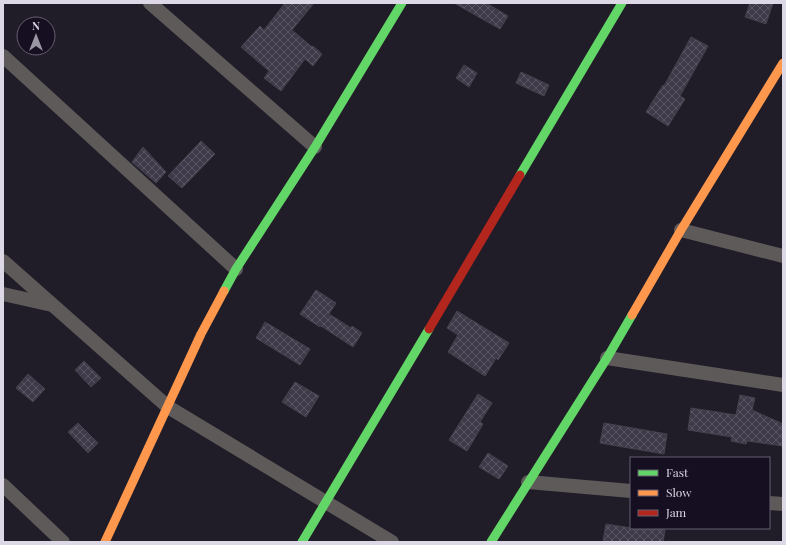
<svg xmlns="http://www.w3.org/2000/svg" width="786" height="545" font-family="'Playfair Display',serif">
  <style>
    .building { fill: url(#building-cross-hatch); stroke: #46424c }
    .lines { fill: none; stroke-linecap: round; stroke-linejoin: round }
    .street { stroke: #5d5a59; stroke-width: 14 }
    .fast { stroke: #63d668; stroke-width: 9 }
    .slow { stroke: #ff974d; stroke-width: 9 }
    .jam { stroke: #b3261e; stroke-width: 9 }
  </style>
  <defs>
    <pattern id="building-cross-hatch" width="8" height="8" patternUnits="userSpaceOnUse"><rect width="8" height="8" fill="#3f3a4a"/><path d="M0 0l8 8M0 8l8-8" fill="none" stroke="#5a5664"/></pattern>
  </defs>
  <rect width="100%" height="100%" fill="#201c28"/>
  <g class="building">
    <polygon points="285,3 314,3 292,30 312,47 313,46 322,54 313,66 305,59 281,91 264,78 269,71 241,47 260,26 264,30"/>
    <polygon points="454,3 486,3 508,16 500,29"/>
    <polygon points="750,3 773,3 766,24 745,17"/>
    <polygon points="691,37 708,46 680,96 685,99 668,126 646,112 663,85 664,86"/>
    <polygon points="464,65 477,73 469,87 456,78"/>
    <polygon points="521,72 549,85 544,96 516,83"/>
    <polygon points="201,141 215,154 182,188 168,176"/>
    <polygon points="143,147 166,172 156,183 132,162"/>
    <polygon points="316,290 336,303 329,314 351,328 352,326 362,333 353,347 321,326 320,327 300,314"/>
    <polygon points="457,311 509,343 498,360 496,358 485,376 448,352 458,335 447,328"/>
    <polygon points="265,322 310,349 300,365 256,338"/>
    <polygon points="84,361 101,378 91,387 75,370"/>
    <polygon points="28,374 45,389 33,402 16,388"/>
    <polygon points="295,382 319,396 306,417 282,402"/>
    <polygon points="478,394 492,403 480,422 483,424 467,451 449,440"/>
    <polygon points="740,395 755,398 752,410 783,424 783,446 747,441 746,444 731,441 732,437 688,430 691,408 736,415"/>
    <polygon points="78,423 98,443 88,453 68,432"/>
    <polygon points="604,423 667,434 664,454 600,443"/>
    <polygon points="488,453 508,466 499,479 479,467"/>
    <polygon points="606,524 631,528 650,528 665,530 663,542 613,542 603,540"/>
  </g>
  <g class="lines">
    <g class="street">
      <polyline points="150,3 315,147"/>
      <polyline points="3,56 236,269"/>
      <polyline points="681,230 783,256"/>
      <polyline points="3,261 168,407 392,542"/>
      <polyline points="3,294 52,305"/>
      <polyline points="607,358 783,385"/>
      <polyline points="528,482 631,491"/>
      <polyline points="3,485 63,542"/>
      <polyline points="769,503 783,504"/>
    </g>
    <g class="fast">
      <polyline points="520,175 622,3"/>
      <polyline points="224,291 236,269 315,147 402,3"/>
      <polyline points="302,542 429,329"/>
      <polyline points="491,542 607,358 632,315"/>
    </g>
    <g class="slow">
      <polyline points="632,315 681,230 783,63"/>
      <polyline points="105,542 201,334 224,291"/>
    </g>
    <polyline class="jam" points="429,329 520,175"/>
  </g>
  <rect width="786" height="545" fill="none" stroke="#dcd8e5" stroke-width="8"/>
  <rect x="630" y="457" width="140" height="72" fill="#160f22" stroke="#655f70"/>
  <rect x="638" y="470" width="20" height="6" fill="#63d668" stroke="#655f70"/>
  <text x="666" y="477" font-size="12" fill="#dcd8e5">Fast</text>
  <rect x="638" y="490" width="20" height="6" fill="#ff974d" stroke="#655f70"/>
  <text x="666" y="497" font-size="12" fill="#dcd8e5">Slow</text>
  <rect x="638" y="510" width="20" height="6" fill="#b3261e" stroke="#655f70"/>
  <text x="666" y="517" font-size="12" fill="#dcd8e5">Jam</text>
  <g transform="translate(36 36)"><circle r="19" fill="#160f22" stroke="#655f70"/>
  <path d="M0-3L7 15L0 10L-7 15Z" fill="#9a96a3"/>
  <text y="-6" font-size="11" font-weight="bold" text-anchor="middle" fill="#dcd8e5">N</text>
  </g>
</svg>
